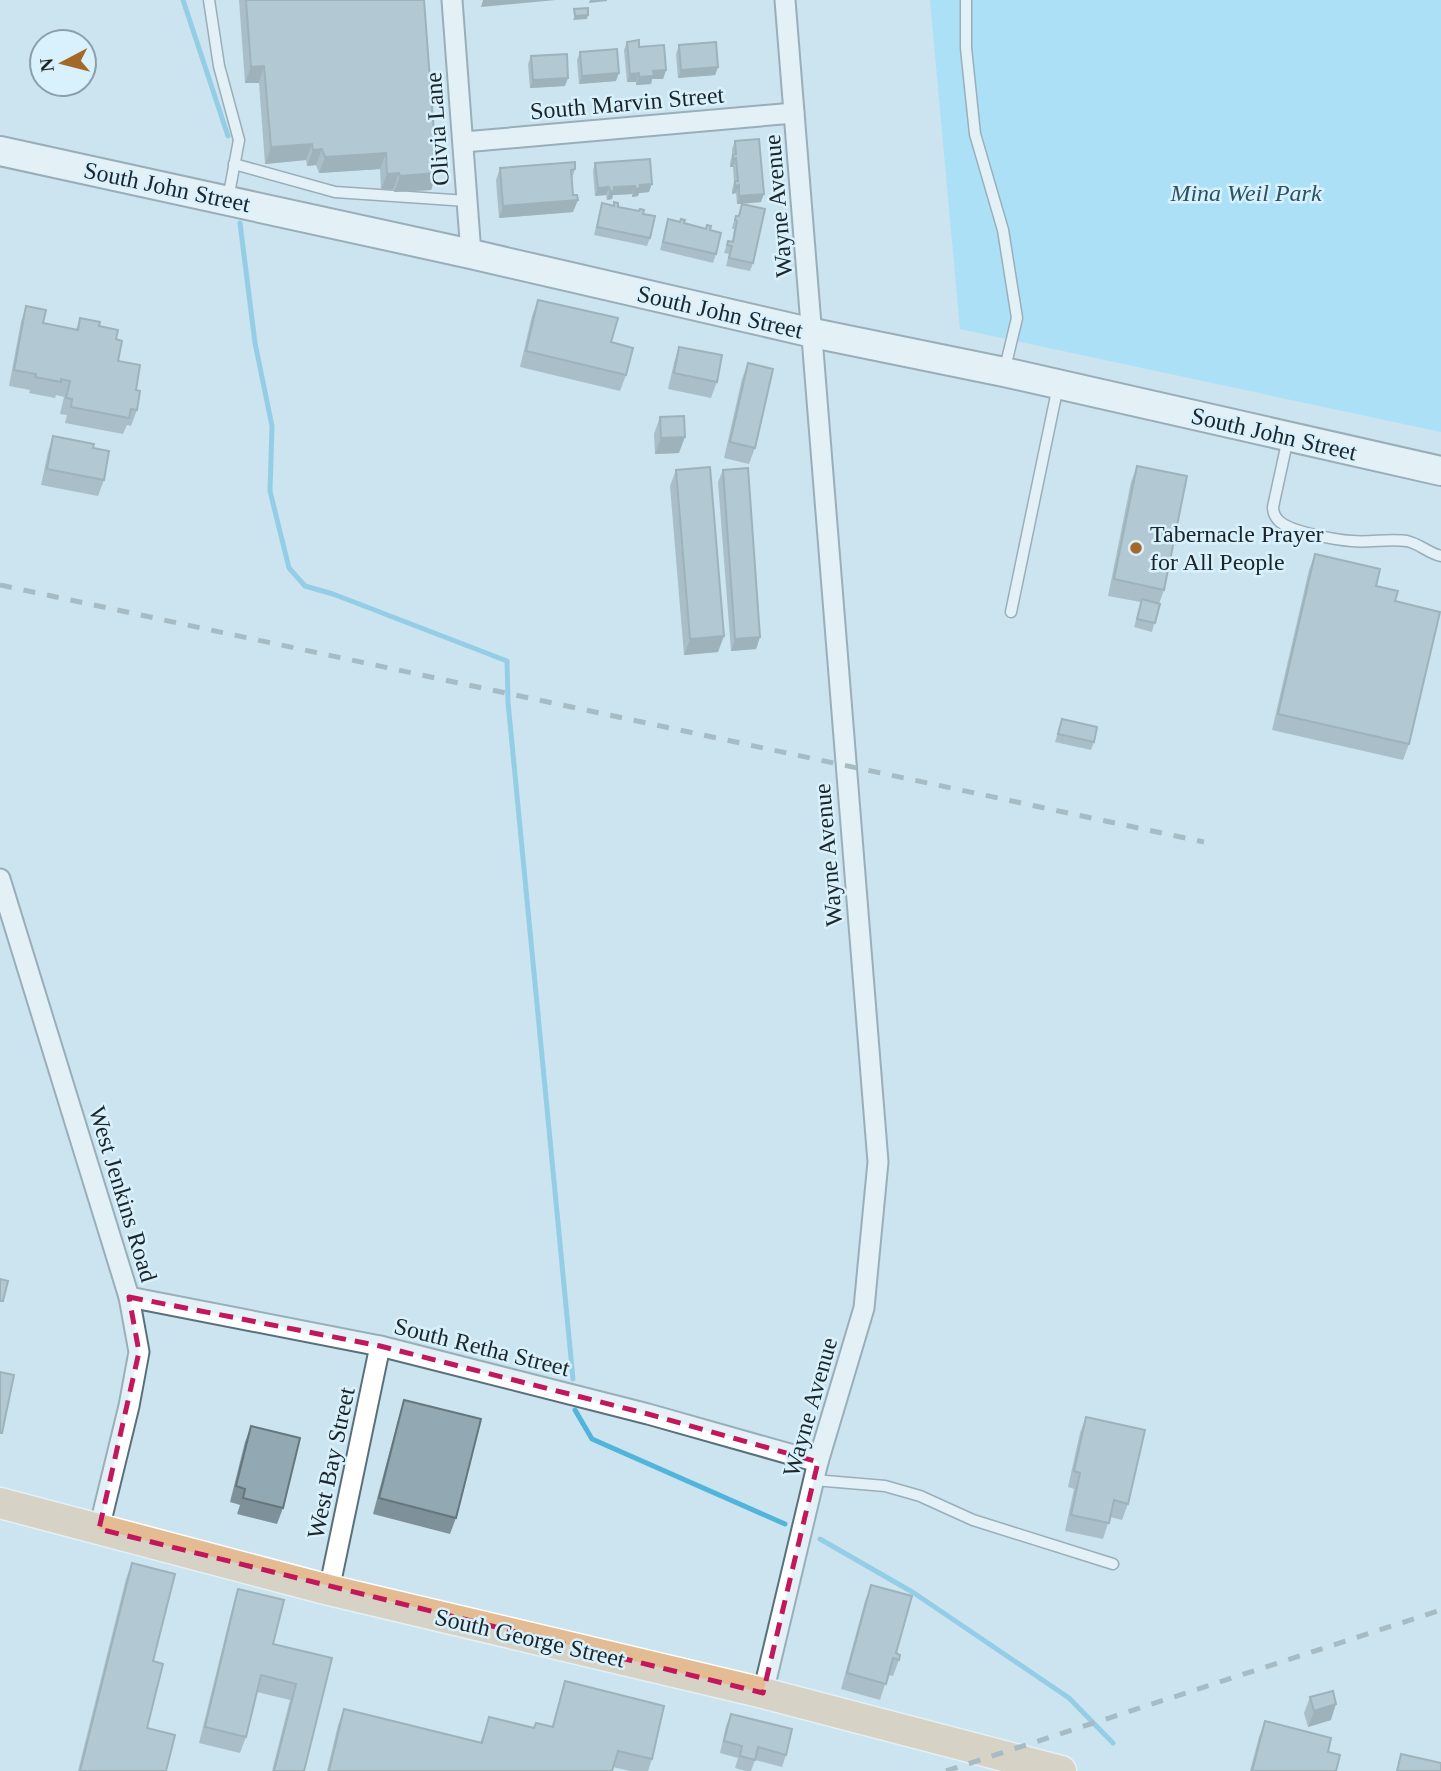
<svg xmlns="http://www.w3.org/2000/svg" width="1441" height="1771" font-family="'Times New Roman',serif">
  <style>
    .green { fill: #85dbfe }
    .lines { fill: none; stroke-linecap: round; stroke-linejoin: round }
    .stream { stroke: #51b4db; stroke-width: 5 }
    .lane-casing { stroke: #5a6f79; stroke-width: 13 }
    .street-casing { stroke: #5a6f79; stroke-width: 23 }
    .secondary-casing { stroke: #5a6f79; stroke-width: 32 }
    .primary-casing { stroke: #fff; stroke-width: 33 }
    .lane { stroke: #fff; stroke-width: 10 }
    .street { stroke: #fff; stroke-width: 19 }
    .secondary { stroke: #fff; stroke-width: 28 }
    .primary { stroke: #e3bc93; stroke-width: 30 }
    .rail { stroke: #788991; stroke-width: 5; stroke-dasharray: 12 12; stroke-linecap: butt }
    .wall { fill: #7e919a }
    .shaded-wall { fill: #66767d }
    .building { fill: #92a9b3; stroke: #66767d; stroke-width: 2 }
    .marked { fill: none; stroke: #c2185b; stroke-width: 5; stroke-dasharray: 14 9; stroke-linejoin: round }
    .poi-dot { fill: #a36929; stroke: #d9f1fc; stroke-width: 2.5 }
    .labels { text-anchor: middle; stroke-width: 5; stroke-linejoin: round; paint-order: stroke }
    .street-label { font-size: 24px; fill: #1c2529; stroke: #d9f1fc }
    .park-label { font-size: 24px; font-style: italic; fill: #295465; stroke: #d9f1fc }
    .poi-label { font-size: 24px; fill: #1c2529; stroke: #d9f1fc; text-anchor: start }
  </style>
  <rect width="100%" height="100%" fill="#cce4ef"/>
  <polygon class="green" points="930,0 1441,0 1441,432 960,329"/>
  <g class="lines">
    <g class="stream">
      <polyline points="183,0 228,136"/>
      <polyline points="240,223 255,343 272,426 270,491 289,568 305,586 333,594 507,661 508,702 573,1379"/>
      <polyline points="575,1410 592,1439 785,1524"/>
      <polyline points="820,1539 914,1593 1069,1698 1113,1743"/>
    </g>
    <defs>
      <g id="lane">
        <polyline points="209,0 219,66 239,140 228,199"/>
        <polyline points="966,0 966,48 975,134 1003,230 1017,318 1005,368"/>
        <polyline points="234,164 335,192 467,201"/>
        <path d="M1288,438L1273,507C1273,513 1275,517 1279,521C1291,532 1336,540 1352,541C1370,543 1389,538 1407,541C1420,544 1428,553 1441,556"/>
        <polyline points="1011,612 1058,386"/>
        <polyline points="814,1480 885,1486 920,1496 973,1520 1113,1564"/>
      </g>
      <g id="street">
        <polyline points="452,0 471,254"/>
        <polyline points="464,142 794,113"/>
        <polyline points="0,879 129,1297 139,1352 129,1406 99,1529"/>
        <polyline points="129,1297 380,1346 648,1414 818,1462"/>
        <polyline points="329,1590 380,1346"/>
        <polyline points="763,1693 818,1462 864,1308 878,1162 785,0"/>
      </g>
      <polyline id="secondary" points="0,151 471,254 813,333 1004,372 1441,471"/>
      <polyline id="primary" points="0,1503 329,1590 763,1693 1061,1771"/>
    </defs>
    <use href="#lane" class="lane-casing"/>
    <use href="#street" class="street-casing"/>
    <use href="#secondary" class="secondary-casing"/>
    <use href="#primary" class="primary-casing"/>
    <use href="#lane" class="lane"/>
    <use href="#street" class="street"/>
    <use href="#secondary" class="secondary"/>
    <use href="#primary" class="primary"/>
    <g class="rail">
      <polyline points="0,585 1204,842"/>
      <polyline points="946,1771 1441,1610"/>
    </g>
  </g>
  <g class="wall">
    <polygon points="239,0 424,0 437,173 431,190 394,192 393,189 381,190 380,169 319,173 316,165 307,166 306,160 265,164 259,83 245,83"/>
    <polygon points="627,42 639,47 666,70 663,79 652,79 651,84 636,85 636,82 627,82 624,50"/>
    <polygon points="679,45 718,67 715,75 678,78 676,54"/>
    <polygon points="580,52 616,81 579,84 577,60"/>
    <polygon points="531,56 565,86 530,88 528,64"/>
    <polygon points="735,141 761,202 742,204 753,263 750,271 726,266 729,254 724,253 728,241 732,242 734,229 732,229 733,224 736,216 738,216 742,204 737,204 736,193 732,194 732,190 734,182 733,167 730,167 730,163 732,155 732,149"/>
    <polygon points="595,163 649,192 639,193 638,196 632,197 632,194 613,195 612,199 607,200 606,195 595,196 593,171"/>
    <polygon points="500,168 575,169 572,179 573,212 499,218 496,180"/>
    <polygon points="602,203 643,214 650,238 647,246 594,235"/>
    <polygon points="668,219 710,230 716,254 713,263 660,250"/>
    <polygon points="538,300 611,342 626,375 620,391 520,367 532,316"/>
    <polygon points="26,306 43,323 76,330 80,318 99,326 116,339 118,361 136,390 137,410 131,426 127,425 123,434 65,423 67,415 60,414 64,397 56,395 55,398 29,393 30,390 9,386 21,322"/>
    <polygon points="679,347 717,382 711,398 668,389 674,363"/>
    <polygon points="748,363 755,448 749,464 724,458 742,379"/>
    <polygon points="660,417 679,453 655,454 654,434"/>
    <polygon points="53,436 93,448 104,480 98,496 41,485 48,452"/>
    <polygon points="1137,466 1164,590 1159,604 1152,632 1134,627 1141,602 1108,596 1131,482"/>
    <polygon points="676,470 718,652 684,655 670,486"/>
    <polygon points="723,470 760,637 756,649 731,651 718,482"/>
    <polygon points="1315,554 1376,586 1395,601 1409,744 1403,760 1272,730 1309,570"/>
    <polygon points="1062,719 1094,742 1091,750 1055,742"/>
    <polygon points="404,1400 456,1518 450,1534 373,1514 399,1416"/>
    <polygon points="1086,1417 1128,1504 1122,1520 1110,1517 1103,1539 1065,1531 1074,1489 1068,1487 1080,1433"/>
    <polygon points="251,1426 283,1508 277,1524 237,1514 240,1505 230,1502 245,1442"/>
    <polygon points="132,1563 153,1661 147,1728 166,1771 78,1771 126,1579"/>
    <polygon points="871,1585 899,1660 893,1676 888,1675 880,1700 841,1689 865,1601"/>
    <polygon points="238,1589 273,1644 332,1658 304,1771 272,1771 290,1700 257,1692 246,1737 240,1753 199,1743 233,1605"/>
    <polygon points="565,1681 652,1759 648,1771 630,1771 613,1767 612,1771 327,1771 338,1725 344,1709 480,1743 489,1717 534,1728 552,1726 560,1697"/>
    <polygon points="1310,1697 1331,1720 1308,1727 1304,1713"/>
    <polygon points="731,1714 786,1755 782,1767 755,1760 751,1771 746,1771 735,1768 738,1758 720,1753 726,1726"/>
    <polygon points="1265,1721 1328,1752 1336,1771 1250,1771 1259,1737"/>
  </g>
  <g class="shaded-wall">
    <polygon points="483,0 556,0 481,7"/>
    <polygon points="590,0 607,0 607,1 589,3"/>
    <polygon points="588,15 587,19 573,20 575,16"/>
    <polygon points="264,66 259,83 245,83 251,67"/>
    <polygon points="718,67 715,75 678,78 681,70"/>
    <polygon points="666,70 663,79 652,79 651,84 636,85 639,77 653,71"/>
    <polygon points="619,73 616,81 579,84 582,76"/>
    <polygon points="639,73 636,82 627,82 630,74"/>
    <polygon points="568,78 565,86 530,88 533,80"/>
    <polygon points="312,144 306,160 265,164 271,147"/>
    <polygon points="322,149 316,165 307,166 313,150"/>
    <polygon points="386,153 380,169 319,173 325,157"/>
    <polygon points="736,158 733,167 730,167 733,159"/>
    <polygon points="399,173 393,189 381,190 387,174"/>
    <polygon points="437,173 431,190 394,192 400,176"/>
    <polygon points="652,184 649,192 639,193 638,196 632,197 635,189 640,185"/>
    <polygon points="739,185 736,193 732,194 735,186"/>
    <polygon points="635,186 632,194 613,195 612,199 607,200 610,191 614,187"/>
    <polygon points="609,187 606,195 595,196 598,188"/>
    <polygon points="764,194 761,202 737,204 739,196"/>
    <polygon points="578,200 573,212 499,218 503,206"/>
    <polygon points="685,437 679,453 655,454 661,438"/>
    <polygon points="724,636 718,652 684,655 690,639"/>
    <polygon points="760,637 756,649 731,651 735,639"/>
    <polygon points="1336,1704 1331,1720 1308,1727 1314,1711"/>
  </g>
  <g class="building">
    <polygon points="246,0 424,0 437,173 400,176 399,173 387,174 386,153 325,157 322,149 313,150 312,144 271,147 264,66 251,67"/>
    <polygon points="588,8 588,15 575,16 574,9"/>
    <polygon points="639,40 639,47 664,45 666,70 653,71 654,76 639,77 639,73 630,74 627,42"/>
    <polygon points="716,42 718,67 681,70 679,45"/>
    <polygon points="617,49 619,73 582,76 580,52"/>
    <polygon points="567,54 568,78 533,80 531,56"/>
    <polygon points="759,139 764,194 739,196 739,185 735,186 735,181 738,181 736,158 733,159 733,155 736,154 735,141"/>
    <polygon points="650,159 652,184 640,185 640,188 635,189 635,186 614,187 614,191 610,191 609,187 598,188 595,163"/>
    <polygon points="575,162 575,169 571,170 573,195 577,195 578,200 503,206 500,168"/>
    <polygon points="614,202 618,203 618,207 639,211 640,209 644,210 643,214 655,216 650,238 597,227 602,203 614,206"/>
    <polygon points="742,204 765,209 753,263 729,258 732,246 727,245 728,241 733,242 737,221 735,220 736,216 739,216"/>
    <polygon points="668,219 680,222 681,219 685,220 684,223 706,229 707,225 711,226 710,230 721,233 716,254 663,242"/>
    <polygon points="538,300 618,318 611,342 633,348 626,375 526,351"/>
    <polygon points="26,306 46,310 43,323 78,330 80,318 100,322 99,326 118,330 116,339 122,341 118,361 140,365 136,390 140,391 137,410 131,409 129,418 71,407 72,399 66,398 70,381 61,379 61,382 35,377 36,374 14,370"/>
    <polygon points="679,347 722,355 717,382 674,373"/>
    <polygon points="748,363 773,369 755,448 730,442"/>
    <polygon points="684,416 685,437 661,438 660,417"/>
    <polygon points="53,436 94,444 93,448 109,451 104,480 47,469"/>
    <polygon points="1137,466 1187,476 1164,590 1114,579"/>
    <polygon points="710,467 724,636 690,639 676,470"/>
    <polygon points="748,468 760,637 735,639 723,470"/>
    <polygon points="1315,554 1380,569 1376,586 1398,591 1395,601 1440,612 1409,744 1278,714"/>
    <polygon points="1142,599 1160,604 1155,623 1137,619"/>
    <polygon points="1062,719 1097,727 1094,742 1058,734"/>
    <polygon points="0,1279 8,1281 3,1301 0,1301"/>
    <polygon points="0,1372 14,1375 2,1433 0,1433"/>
    <polygon points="404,1400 481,1419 456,1518 379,1498"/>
    <polygon points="1086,1417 1145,1430 1128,1504 1114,1500 1109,1523 1071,1515 1080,1473 1074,1471"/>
    <polygon points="251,1426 300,1438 283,1508 243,1498 245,1489 236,1486"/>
    <polygon points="132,1563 175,1574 153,1661 163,1664 147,1728 175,1735 166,1771 80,1771"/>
    <polygon points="871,1585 912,1596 896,1653 900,1655 899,1660 893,1658 886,1684 847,1673"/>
    <polygon points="238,1589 284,1600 273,1644 332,1658 304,1771 274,1771 296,1684 261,1675 246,1737 205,1727"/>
    <polygon points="565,1681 664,1706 652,1759 618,1751 612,1771 329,1771 344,1709 482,1743 489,1717 534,1728 536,1723 553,1727"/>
    <polygon points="1333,1691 1336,1704 1314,1711 1310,1697"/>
    <polygon points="731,1714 792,1729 786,1755 758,1747 755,1760 740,1756 742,1746 724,1741"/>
    <polygon points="1265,1721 1331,1738 1328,1752 1340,1755 1336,1771 1252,1771"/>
    <polygon points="1401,1754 1441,1763 1441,1771 1397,1771"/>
  </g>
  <path d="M0 0H1441V1771H0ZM129,1297L380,1346L648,1414L818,1462L763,1693L99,1529L139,1352Z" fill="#cce4ef" fill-opacity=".55" fill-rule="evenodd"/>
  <path class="marked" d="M129,1297L380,1346L648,1414L818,1462L763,1693L99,1529L139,1352Z"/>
  <circle class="poi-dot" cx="1136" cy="548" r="7"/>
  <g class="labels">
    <g class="street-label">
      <text transform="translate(627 103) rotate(-5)" y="8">South Marvin Street</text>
      <text transform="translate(437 129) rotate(-94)" y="8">Olivia Lane</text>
      <text transform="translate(167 187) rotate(12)" y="8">South John Street</text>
      <text transform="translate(778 206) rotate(-95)" y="8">Wayne Avenue</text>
      <text transform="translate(720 312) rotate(13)" y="8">South John Street</text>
      <text transform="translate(1274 434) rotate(13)" y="8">South John Street</text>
      <text transform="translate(828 855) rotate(-95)" y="8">Wayne Avenue</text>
      <text transform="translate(123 1194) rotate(73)" y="8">West Jenkins Road</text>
      <text transform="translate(482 1347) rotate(14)" y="8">South Retha Street</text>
      <text transform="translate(810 1407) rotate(-74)" y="8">Wayne Avenue</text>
      <text transform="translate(331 1463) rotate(-78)" y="8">West Bay Street</text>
      <text transform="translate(530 1638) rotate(13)" y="8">South George Street</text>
    </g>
    <g class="park-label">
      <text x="1246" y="201">Mina Weil Park</text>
    </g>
    <g class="poi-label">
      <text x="1150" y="542">Tabernacle Prayer<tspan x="1150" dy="28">for All People</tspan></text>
    </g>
  </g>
  <g transform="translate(63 63) rotate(263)"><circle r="33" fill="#d9f1fc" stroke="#8d9fa8" stroke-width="2"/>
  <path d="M0-5L12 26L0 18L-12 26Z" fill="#a36929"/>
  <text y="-10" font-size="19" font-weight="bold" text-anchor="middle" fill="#1c2529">N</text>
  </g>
</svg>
